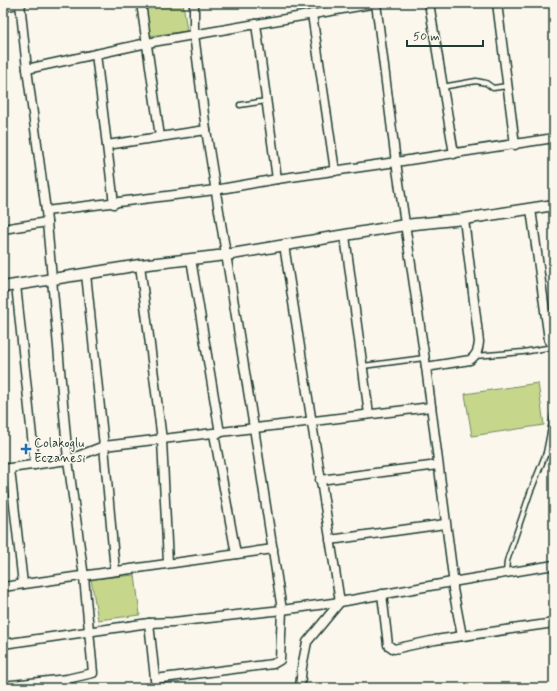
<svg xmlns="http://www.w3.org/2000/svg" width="557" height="691" font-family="Mynerve,sans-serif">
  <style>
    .green { fill: #c6d78c; stroke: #728a60 }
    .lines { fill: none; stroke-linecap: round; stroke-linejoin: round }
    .service-casing { stroke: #1f3d34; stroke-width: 7 }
    .minor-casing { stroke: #1f3d34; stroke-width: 11 }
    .tertiary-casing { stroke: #1f3d34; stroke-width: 13 }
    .service { stroke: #fbf7ec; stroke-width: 4 }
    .minor { stroke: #fbf7ec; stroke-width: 8 }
    .tertiary { stroke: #fbf7ec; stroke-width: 10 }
    .poi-dot { fill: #1f6fb2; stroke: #fbf7ec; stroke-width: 1.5 }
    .labels { text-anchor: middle; stroke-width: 3; stroke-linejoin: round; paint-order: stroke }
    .poi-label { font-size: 13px; fill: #1f3d34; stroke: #fbf7ec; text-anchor: start }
  </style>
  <rect width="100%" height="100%" fill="#fbf7ec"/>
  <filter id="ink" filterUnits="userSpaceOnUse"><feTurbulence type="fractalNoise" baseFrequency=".025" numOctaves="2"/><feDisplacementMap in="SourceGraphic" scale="8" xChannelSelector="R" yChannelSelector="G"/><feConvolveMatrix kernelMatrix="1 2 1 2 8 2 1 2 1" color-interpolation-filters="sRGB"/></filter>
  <g filter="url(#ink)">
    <g class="green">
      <polygon points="144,3 183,3 187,31 149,36"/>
      <polygon points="538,383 544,425 472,436 465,394"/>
      <polygon points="135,575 140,615 98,620 91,579"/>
    </g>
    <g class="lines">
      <defs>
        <g id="service">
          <polyline points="442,87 476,81 486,83 493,88 507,86"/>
          <polyline points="240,105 266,101"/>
          <polyline points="545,313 554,312"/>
          <polyline points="475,356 523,352 553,347"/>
          <polyline points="363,366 424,358"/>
          <polyline points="546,453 554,456"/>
          <polyline points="506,573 507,561 530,493 546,453 554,412"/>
        </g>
        <g id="minor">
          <polyline points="141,3 160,137"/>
          <polyline points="376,3 396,162 426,367 453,577 453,589 462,636"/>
          <polyline points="429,3 454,154"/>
          <polyline points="497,3 515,145"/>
          <polyline points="3,7 22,3"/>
          <polyline points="312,14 335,171"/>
          <polyline points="256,24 277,179"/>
          <polyline points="96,54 114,204"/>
          <polyline points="27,69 147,43 377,3"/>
          <polyline points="107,145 206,130"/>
          <polyline points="531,209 549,340 554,347"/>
          <polyline points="46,211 215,190 277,179 396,162 554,138"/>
          <polyline points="3,229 47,222"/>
          <polyline points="345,236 369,414"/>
          <polyline points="284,245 340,602 307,642 302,667 300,688"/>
          <polyline points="191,259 220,433"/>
          <polyline points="140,265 162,440 168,563"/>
          <polyline points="86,274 104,446 115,571"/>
          <polyline points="16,285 35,465"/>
          <path d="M426,367L470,360C477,355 478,350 479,342L464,219"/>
          <polyline points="214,434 236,554"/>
          <polyline points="3,469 68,460 104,446 431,407"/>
          <polyline points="10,469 23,584"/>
          <polyline points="320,480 438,465"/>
          <polyline points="330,540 445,524"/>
          <path d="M3,587C93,575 183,561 273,549"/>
          <polyline points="382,594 388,645 394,649 435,640 554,623"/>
          <polyline points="149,623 156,688"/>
          <polyline points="3,644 149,623 173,622 282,610 340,602 452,582 554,565"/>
          <polyline points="155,679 273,664 280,660 282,610 254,428 206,130 194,34 194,3"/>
          <polyline points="3,686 67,679 93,673 84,577 68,460 46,211 27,69 20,3"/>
        </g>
        <polyline id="tertiary" points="3,287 140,265 226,255 405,225 464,219 554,205"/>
      </defs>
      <use href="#service" class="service-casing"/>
      <use href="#minor" class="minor-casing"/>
      <use href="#tertiary" class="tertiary-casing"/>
      <use href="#service" class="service"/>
      <use href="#minor" class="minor"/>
      <use href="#tertiary" class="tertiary"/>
    </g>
  </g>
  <path class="poi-dot" d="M24 443h4v4h4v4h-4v4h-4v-4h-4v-4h4z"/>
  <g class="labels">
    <g class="poi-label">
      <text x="34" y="447">Colakoglu<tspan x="34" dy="15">Eczanesi</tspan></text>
    </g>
  </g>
  <rect width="557" height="691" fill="none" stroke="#fbf7ec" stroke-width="16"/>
  <rect x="8" y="8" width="541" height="675" fill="none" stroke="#1f3d34" stroke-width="1.5" filter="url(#ink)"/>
  <path d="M407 40v6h76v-6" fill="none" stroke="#1f3d34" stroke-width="2"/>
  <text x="413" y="40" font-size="12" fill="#1f3d34" stroke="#fbf7ec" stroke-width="3" paint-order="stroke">50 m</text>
</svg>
